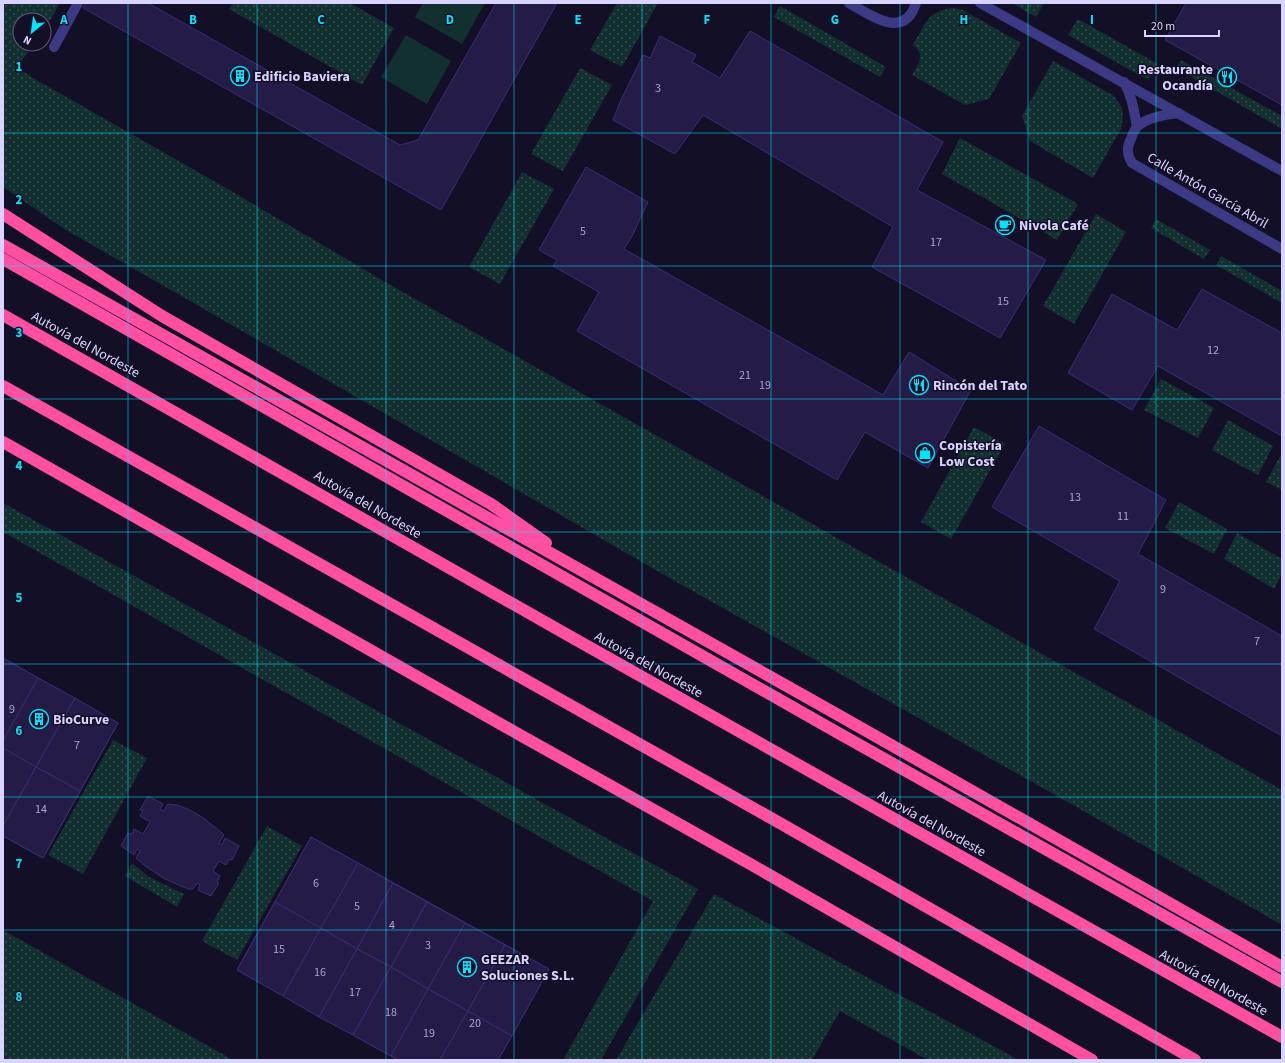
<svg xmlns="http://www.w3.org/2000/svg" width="1285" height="1063" font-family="'Source Sans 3',sans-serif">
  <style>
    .green { fill: url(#green-dots) }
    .pitch { fill: #12302f }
    .building { fill: #241b47; stroke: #3b2d73 }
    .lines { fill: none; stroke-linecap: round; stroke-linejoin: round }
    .minor { stroke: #3d3a85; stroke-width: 10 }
    .highway { stroke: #ff4fa3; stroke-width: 12 }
    .grid { fill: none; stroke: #00e5ff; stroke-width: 1; stroke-opacity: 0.55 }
    .labels { text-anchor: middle; stroke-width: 3; stroke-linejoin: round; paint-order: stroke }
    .number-label { font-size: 12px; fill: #aca6d1 }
    .poi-label { font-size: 14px; font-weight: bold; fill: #d9d4ff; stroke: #130f26; text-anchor: start }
    .street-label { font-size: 14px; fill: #d9d4ff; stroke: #130f26 }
    .grid-label { font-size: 13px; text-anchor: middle; font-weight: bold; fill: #00e5ff; stroke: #130f26; stroke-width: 3; stroke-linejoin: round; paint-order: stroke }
  </style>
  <defs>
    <pattern id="green-dots" width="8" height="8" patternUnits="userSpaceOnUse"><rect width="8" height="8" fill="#12302f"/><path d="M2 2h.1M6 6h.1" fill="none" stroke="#344d4e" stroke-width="1.8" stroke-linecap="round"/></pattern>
  </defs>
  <rect width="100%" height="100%" fill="#130f26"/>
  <g class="green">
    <polygon points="3,3 60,3 44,31 44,20 20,20 20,44 34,44 17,67 33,78 226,188 387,283 1282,790 1282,925 1073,805 666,576 178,294 66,230 3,187"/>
    <polygon points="233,3 350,3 394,28 362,85 229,9"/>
    <polygon points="617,3 658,3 622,67 590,50"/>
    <polygon points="1012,3 1044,3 1036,17"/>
    <polygon points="780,6 886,67 880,77 774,17"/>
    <path d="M953,8L961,9L1021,43L989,99L965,105L912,75C918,65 926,54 913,45C924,26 928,10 953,8Z"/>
    <polygon points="1078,19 1158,64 1148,80 1068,35"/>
    <polygon points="1181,60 1282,116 1282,129 1176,68"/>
    <polygon points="1053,61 1114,96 1122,108 1123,116 1121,129 1093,178 1030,141 1022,116"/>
    <polygon points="580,68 612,85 563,171 531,154"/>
    <polygon points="960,138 1078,204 1057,240 942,174"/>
    <polygon points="522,172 554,189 500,284 469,267"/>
    <polygon points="1096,214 1126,232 1074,324 1043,306"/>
    <polygon points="1156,219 1210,250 1204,259 1151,228"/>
    <polygon points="1221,256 1282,291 1282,303 1216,265"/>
    <polygon points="1161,379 1214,408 1198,438 1144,410"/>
    <polygon points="1228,420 1273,446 1258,475 1212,450"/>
    <polygon points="974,427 1005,444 951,539 921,522"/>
    <polygon points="1282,453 1282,490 1266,482"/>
    <polygon points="1179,502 1227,529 1214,554 1165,528"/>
    <polygon points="3,503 698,889 601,1060 563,1060 653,901 3,532"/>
    <polygon points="1237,533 1282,559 1282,574 1274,589 1224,559"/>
    <polygon points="113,740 147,758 83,874 48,855"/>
    <polygon points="267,826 302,846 237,960 202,941"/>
    <polygon points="132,863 149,877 184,894 177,907 125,876"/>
    <polygon points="714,894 1019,1060 928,1060 840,1011 812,1060 616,1060"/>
    <polygon points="3,930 233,1060 3,1060"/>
  </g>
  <g class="pitch">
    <polygon points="423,3 485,3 462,44 415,17"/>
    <polygon points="406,35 451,61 427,104 381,77"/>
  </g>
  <g class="building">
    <polygon points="86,3 148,3 400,145 418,140 496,3 557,3 441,210 83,8"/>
    <polygon points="1186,3 1282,3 1282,105 1165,40"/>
    <polygon points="750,31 943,142 917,190 1046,260 1000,338 872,267 893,227 703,115 675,154 613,120 621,100 643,55 650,58 660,36 696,55 692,62 720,78"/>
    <polygon points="586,167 648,202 632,236 624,249 883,395 909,352 971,390 928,468 865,432 837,480 577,331 599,292 553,266 557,260 539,250"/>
    <polygon points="1202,289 1282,333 1282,436 1158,366 1132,410 1068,373 1112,294 1177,330"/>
    <polygon points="1039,426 1166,500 1138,554 1282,636 1282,736 1094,629 1120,581 992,507"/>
    <polygon points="3,658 38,678 3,741"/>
    <polygon points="3,658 118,723 43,858 3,836"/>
    <polygon points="38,678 75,698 36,767 3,748 3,741"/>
    <polygon points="75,698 118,723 80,791 36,767"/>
    <polygon points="3,748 36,767 3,826"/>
    <polygon points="36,767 80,791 43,858 3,836 3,826"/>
    <polygon points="148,796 163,804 160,809 164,811 168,804 177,805 190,810 202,817 221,832 224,835 219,843 222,845 225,838 239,846 232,860 229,859 226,865 219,861 213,871 220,876 217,882 219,883 211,896 198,890 200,885 197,883 193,889 188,889 165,879 144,865 136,858 140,851 137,849 134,855 121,846 128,833 132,834 134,829 143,834 150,822 140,816 143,810 140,810"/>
    <polygon points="311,837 358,863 321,928 275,902"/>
    <polygon points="311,837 549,969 498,1060 398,1060 237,970"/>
    <polygon points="358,863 393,883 357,949 321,928"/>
    <polygon points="393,883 427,902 391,967 357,949"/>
    <polygon points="275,902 321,928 283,996 237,970"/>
    <polygon points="427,902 465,923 428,989 391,967"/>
    <polygon points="465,923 505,945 468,1011 428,989"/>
    <polygon points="321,928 357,949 319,1017 283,996"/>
    <polygon points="505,945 549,969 512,1036 468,1011"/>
    <polygon points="357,949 391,967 353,1035 319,1017"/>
    <polygon points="391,967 428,989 391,1056 353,1035"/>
    <polygon points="428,989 468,1011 440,1060 398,1060 391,1056"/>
    <polygon points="468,1011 512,1036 498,1060 440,1060"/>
  </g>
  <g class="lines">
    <g class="minor">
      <path d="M849,3C871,15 904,41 916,3"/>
      <polyline points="980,3 1282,171"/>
      <polyline points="54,47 78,3"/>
      <path d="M1124,82C1132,96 1134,111 1137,127"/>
      <path d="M1179,113C1167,114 1144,118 1136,128C1134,131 1132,136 1131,139C1126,148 1127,155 1132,163L1282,249"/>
    </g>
    <g class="highway">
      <polyline points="3,214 162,316 491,504 546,543"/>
      <polyline points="3,245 840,716 1282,967"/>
      <polyline points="3,259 833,730 1282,982"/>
      <polyline points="3,315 573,638 1282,1037"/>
      <polyline points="3,386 778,822 1195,1060"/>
      <polyline points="3,442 520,735 752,865 1092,1060"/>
    </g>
  </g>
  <path class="grid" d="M128,3V1060M257,3V1060M386,3V1060M514,3V1060M642,3V1060M771,3V1060M900,3V1060M1028,3V1060M1156,3V1060M3,133H1282M3,266H1282M3,399H1282M3,532H1282M3,664H1282M3,797H1282M3,930H1282"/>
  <defs>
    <symbol id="building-ring" viewBox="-11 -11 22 22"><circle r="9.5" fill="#130f26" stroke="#00e5ff" stroke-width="1.5"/><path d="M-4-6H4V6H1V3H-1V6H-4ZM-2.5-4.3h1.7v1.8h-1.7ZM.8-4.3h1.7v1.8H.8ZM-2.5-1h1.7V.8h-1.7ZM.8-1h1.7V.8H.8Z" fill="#00e5ff"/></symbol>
    <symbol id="restaurant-ring" viewBox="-11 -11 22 22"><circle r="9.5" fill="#130f26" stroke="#00e5ff" stroke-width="1.5"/><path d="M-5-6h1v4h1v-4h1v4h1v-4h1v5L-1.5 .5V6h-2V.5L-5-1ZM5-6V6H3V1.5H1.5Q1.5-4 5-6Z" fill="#00e5ff"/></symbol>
    <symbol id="cafe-ring" viewBox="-11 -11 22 22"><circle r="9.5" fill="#130f26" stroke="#00e5ff" stroke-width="1.5"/><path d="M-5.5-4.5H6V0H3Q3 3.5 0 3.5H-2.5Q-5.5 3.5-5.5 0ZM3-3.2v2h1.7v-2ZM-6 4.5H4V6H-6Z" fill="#00e5ff"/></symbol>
    <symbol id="shop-ring" viewBox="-11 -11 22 22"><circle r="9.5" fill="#130f26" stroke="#00e5ff" stroke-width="1.5"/><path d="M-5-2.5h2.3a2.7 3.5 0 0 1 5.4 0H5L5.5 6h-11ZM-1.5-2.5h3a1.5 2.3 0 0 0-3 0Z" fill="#00e5ff"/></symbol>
  </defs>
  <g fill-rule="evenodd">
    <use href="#building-ring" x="229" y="65" width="22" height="22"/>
    <use href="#restaurant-ring" x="1216" y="66" width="22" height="22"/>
    <use href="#cafe-ring" x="994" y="214" width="22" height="22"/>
    <use href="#restaurant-ring" x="908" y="374" width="22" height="22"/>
    <use href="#shop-ring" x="914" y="442" width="22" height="22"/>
    <use href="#building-ring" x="28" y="708" width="22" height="22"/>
    <use href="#building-ring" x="456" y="956" width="22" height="22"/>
  </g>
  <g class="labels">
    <g class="number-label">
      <text x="658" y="92">3</text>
      <text x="583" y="235">5</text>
      <text x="936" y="246">17</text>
      <text x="1003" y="305">15</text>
      <text x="1213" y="354">12</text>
      <text x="745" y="379">21</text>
      <text x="765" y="389">19</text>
      <text x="1075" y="501">13</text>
      <text x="1123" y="520">11</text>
      <text x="1163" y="593">9</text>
      <text x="1257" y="645">7</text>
      <text x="12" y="713">9</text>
      <text x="77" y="749">7</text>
      <text x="41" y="813">14</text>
      <text x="316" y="887">6</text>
      <text x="357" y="910">5</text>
      <text x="392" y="929">4</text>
      <text x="428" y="949">3</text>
      <text x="279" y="953">15</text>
      <text x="320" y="976">16</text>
      <text x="355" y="996">17</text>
      <text x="391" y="1016">18</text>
      <text x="475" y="1027">20</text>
      <text x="429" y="1037">19</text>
    </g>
    <g class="poi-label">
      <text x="1213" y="74" text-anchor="end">Restaurante<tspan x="1213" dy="16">Ocandía</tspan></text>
      <text x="254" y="81">Edificio Baviera</text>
      <text x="1019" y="230">Nivola Café</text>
      <text x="933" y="390">Rincón del Tato</text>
      <text x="939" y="450">Copistería<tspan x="939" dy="16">Low Cost</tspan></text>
      <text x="53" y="724">BioCurve</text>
      <text x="481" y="964">GEEZAR<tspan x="481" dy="16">Soluciones S.L.</tspan></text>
    </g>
    <g class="street-label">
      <text transform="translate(1208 190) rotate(30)" y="5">Calle Antón García Abril</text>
      <text transform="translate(86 344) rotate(29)" y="5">Autovía del Nordeste</text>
      <text transform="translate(368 504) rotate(30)" y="5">Autovía del Nordeste</text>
      <text transform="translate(649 664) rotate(29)" y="5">Autovía del Nordeste</text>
      <text transform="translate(932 823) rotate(29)" y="5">Autovía del Nordeste</text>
      <text transform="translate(1214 982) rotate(29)" y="5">Autovía del Nordeste</text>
    </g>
  </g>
  <g class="grid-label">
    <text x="64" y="24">A</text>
    <text x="193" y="24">B</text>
    <text x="321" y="24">C</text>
    <text x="450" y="24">D</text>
    <text x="578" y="24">E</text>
    <text x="707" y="24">F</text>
    <text x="835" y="24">G</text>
    <text x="964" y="24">H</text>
    <text x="1092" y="24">I</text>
    <text x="19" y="71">1</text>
    <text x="19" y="204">2</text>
    <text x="19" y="337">3</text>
    <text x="19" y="470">4</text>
    <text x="19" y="602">5</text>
    <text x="19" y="735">6</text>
    <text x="19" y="868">7</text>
    <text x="19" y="1001">8</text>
  </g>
  <rect width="1285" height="1063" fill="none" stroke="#d9d4ff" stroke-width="8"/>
  <g transform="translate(32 32) rotate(209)"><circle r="19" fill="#130f26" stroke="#625e7d"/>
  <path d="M0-3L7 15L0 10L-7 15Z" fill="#00e5ff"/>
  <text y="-6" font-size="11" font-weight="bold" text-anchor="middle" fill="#d9d4ff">N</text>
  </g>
  <path d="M1145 30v6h74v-6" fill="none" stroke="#d9d4ff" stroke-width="2"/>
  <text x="1151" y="30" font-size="12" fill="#d9d4ff" stroke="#130f26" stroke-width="3" paint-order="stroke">20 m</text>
</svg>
